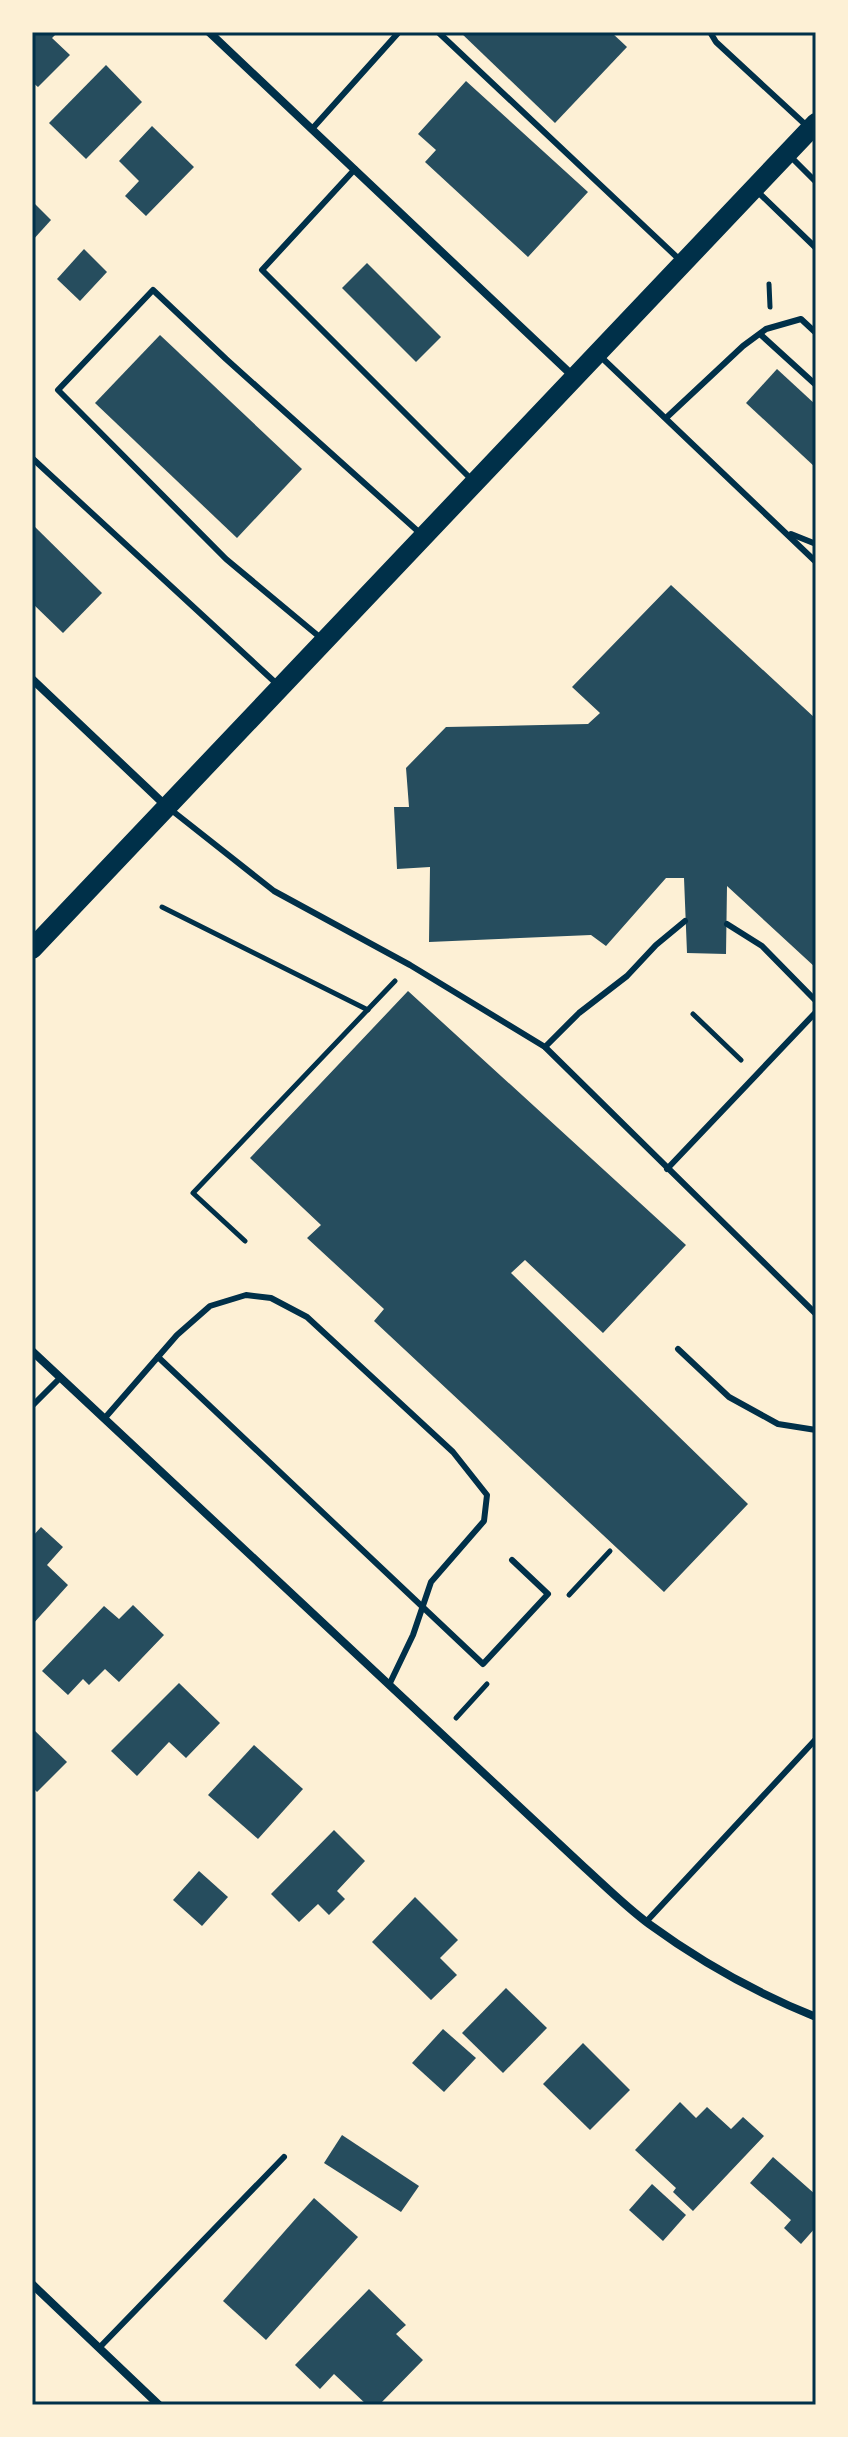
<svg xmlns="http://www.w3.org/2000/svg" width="848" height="2437" font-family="'Work Sans',sans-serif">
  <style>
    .building { fill: #264d5e }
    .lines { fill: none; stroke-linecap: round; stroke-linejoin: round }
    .path { stroke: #003049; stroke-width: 5 }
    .service { stroke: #003049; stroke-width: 6 }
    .minor { stroke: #003049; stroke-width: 8 }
    .primary { stroke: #003049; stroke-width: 20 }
    .neatline { fill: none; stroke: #003049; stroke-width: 3 }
  </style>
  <rect width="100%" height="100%" fill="#fdf0d5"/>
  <g class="building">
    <polygon points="32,32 58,32 52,38 70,55 38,87 32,82"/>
    <polygon points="460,32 611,32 627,47 555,123"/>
    <polygon points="106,65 142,102 86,159 49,123"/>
    <polygon points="466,81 588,192 528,257 425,162 436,150 418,134"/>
    <polygon points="152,126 194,167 146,216 125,196 139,181 119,161"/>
    <polygon points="32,201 51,220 32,241"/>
    <polygon points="84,249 107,272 80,301 57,279"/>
    <polygon points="367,263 441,337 416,362 342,288"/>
    <polygon points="160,335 302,469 237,538 95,403"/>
    <polygon points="777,369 816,405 816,468 746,403"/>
    <polygon points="32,524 102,593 63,633 32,603"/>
    <polygon points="671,585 816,719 816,968 727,886 726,954 687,953 684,878 666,878 606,946 591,935 429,942 430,867 397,869 394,807 409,807 406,768 446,727 588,724 600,713 572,687"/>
    <polygon points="408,991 686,1245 603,1333 525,1260 511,1273 748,1504 664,1592 374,1321 384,1309 307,1238 321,1225 250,1158"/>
    <polygon points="41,1527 63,1547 47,1565 68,1585 32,1625 32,1537"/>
    <polygon points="133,1605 164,1635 119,1682 105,1669 89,1685 83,1679 68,1695 42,1671 104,1606 119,1619"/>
    <polygon points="179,1683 220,1723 186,1758 169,1742 137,1776 111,1751"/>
    <polygon points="32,1728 67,1762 37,1792 32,1787"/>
    <polygon points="254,1745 303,1789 258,1839 208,1795"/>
    <polygon points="334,1830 365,1861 337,1891 345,1899 329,1915 318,1904 299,1922 271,1894"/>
    <polygon points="199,1871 228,1897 202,1926 173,1900"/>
    <polygon points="415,1897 458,1940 440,1958 457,1975 431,2000 372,1942"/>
    <polygon points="506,1988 547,2028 503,2073 462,2033"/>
    <polygon points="443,2029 476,2058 444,2092 412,2063"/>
    <polygon points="583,2043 630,2090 590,2130 543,2084"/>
    <polygon points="680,2102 696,2118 707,2107 731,2129 743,2117 764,2136 693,2211 673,2192 676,2188 635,2150"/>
    <polygon points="342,2135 419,2186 401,2212 324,2163"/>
    <polygon points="773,2157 816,2195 816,2227 801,2244 784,2228 791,2220 750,2183"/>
    <polygon points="652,2184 686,2215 663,2241 629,2210"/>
    <polygon points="314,2198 358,2237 266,2340 223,2301"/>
    <polygon points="369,2289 406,2325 396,2334 423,2360 379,2405 367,2405 334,2374 320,2389 295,2365"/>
  </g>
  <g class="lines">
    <g class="path">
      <polyline points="769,284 770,307"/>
      <polyline points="162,907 368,1010"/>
      <polyline points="693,1014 741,1060"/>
      <polyline points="245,1241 193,1193 395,981"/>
      <polyline points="569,1595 610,1551"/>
      <polyline points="456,1718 487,1684"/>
    </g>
    <g class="service">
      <polyline points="438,32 681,261"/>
      <polyline points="710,32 716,42 808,127"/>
      <polyline points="312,129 399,32"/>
      <polyline points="790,156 816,182"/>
      <polyline points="355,169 262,270 471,479"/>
      <polyline points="757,191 816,248"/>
      <polyline points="760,334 816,385"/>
      <polyline points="600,356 816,562"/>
      <polyline points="666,418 743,346 766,329 801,319 816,333"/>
      <polyline points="32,458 278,685"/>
      <polyline points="791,534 816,544"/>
      <polyline points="322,639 226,559 58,390 153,290 226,359 421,534"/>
      <polyline points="170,809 274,891 410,965 545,1047 816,1314"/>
      <polyline points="727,924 762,946 816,1001"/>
      <polyline points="545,1047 579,1013 627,976 656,945 685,921"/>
      <polyline points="667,1169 816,1012"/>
      <polyline points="678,1349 729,1397 778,1424 816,1430"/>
      <polyline points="158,1357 483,1664 548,1594 512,1560"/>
      <polyline points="32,1406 60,1378"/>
      <polyline points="104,1419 177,1335 210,1306 246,1295 271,1298 307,1317 453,1452 487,1495 484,1521 431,1582 413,1635 389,1685"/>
      <polyline points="646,1922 816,1739"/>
      <polyline points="99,2348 284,2157"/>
    </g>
    <g class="minor">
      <polyline points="209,32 575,378"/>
      <polyline points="32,679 165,805"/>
      <path d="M32,1351L584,1867C605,1886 626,1907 649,1924C701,1962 756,1993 816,2017"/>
      <polyline points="32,2284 159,2405"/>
    </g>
    <polyline class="primary" points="32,949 816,123"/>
  </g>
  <rect width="848" height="2437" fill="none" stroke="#fdf0d5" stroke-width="68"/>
  <rect x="34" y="34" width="780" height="2369" class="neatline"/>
</svg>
